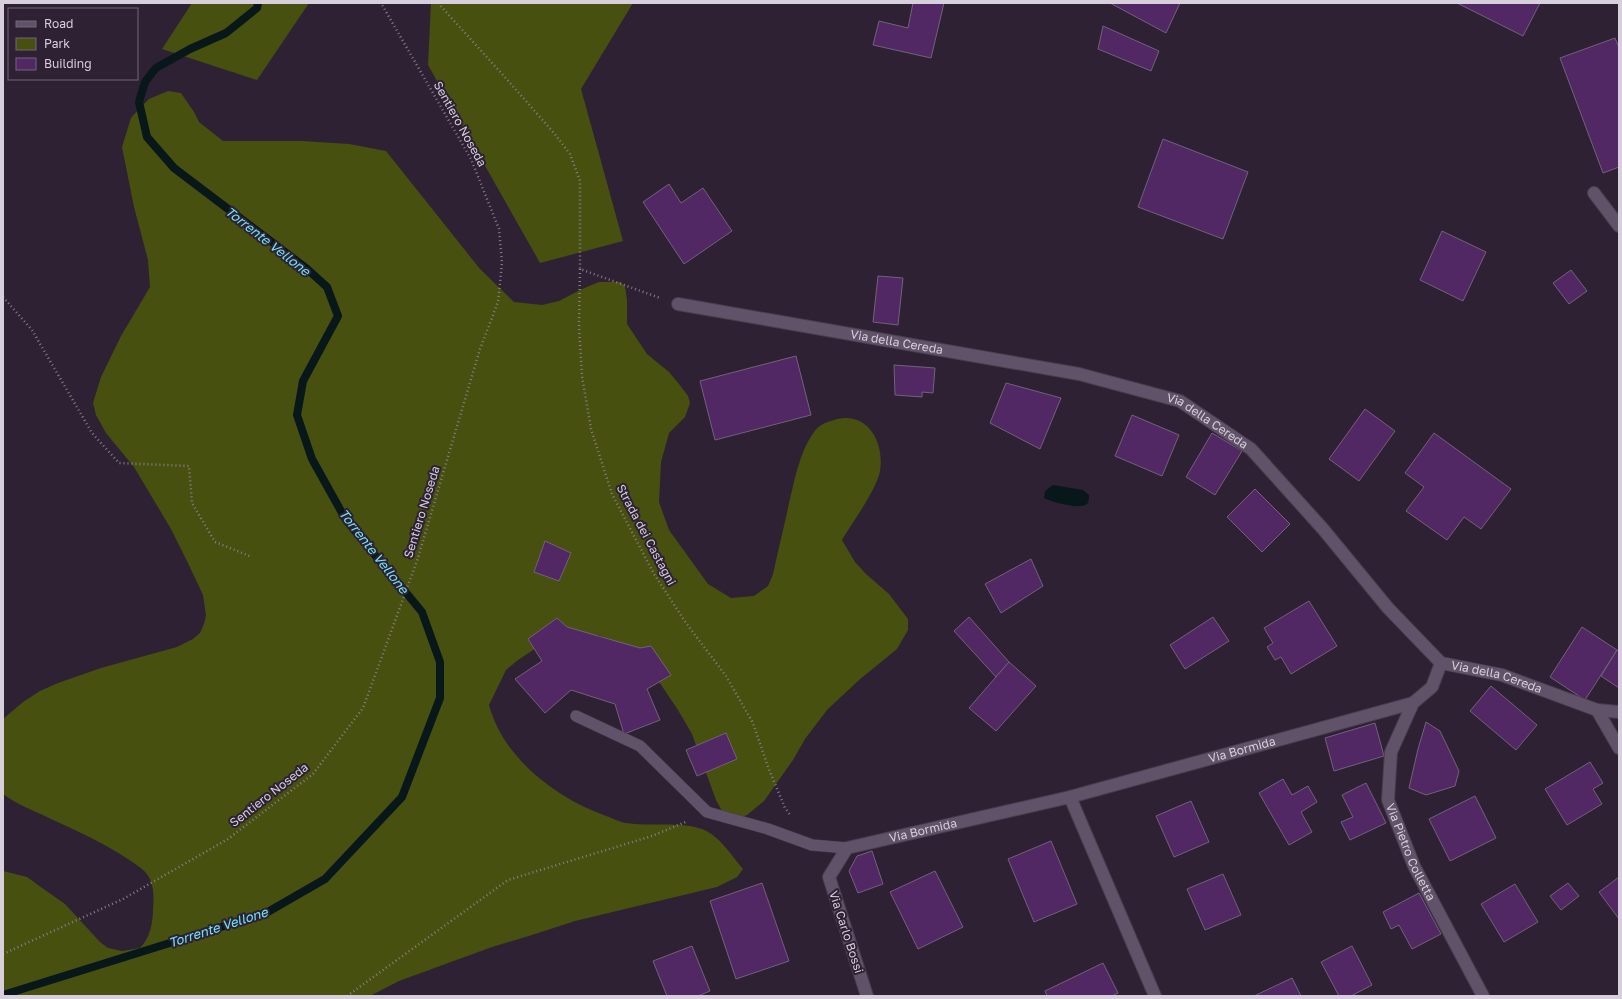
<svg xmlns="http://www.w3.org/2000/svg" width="1622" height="999" font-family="'Golos Text',sans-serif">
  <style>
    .green { fill: #47500f }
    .water { fill: #08181a }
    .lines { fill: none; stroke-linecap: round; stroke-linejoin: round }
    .stream { stroke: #08181a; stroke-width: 8 }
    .building { fill: #512864; stroke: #716278 }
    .lane-casing { stroke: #483d4e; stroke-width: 12 }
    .street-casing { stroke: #483d4e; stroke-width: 14 }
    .path { stroke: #877d8d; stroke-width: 2.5; stroke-dasharray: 1 3; stroke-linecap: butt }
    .lane { stroke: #605268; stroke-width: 11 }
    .street { stroke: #605268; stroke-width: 12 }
    .labels { text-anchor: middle; stroke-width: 4; stroke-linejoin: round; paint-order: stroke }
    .street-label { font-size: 12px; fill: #d7cfdc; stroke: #2e2134 }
    .water-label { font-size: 13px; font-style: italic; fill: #6ee7f8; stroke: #2e2134 }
  </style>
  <rect width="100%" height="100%" fill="#2e2134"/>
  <g class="green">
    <polygon points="192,3 309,3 257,80 162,49"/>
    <polygon points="431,3 633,3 581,89 623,241 540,263 428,65"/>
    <path d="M168,91L181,93L194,112L199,122L223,141H302L349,144L386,151L480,269L514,302L542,305L559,301L582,289L599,282H620L625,286L627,300V324L647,354L669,372L679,384L688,396L690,403L685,417L669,433L661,462L659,502L669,530L708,584L731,598L754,596L768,586L773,574C778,551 784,527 789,503C795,479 799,453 814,432C818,426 824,423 831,421C865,408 885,440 880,471C877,489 852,523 842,540L855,562L866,574L889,594L908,619V630L897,649L859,680L827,710L805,739L793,760L764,801L747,815L728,822L716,800L692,734L678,710L647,664L623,645L612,640L599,635L579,634L536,648L518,660L506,670L489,705C503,758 556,798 606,816C612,818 619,822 626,823C651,827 678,821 702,829C720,836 731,855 743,869L737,877L717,887L575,921L532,935L492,947L399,981L370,996H3V871L27,877L45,890L65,904L100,942L108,948L122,951L140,948C150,938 153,923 153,909C154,900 154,888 150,879C146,870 135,864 128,859C104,843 77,831 51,819C35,811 18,805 3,794V719L23,702L40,691L58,683L101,668L177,647L193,639L200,633L204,624L206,615L203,595L186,559L171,529L134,467L106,433L96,415L93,403L101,377L121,336L150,287L148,260L134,207L122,147L131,118L138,110L149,99Z"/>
  </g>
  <path class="water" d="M1053,485L1083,490L1089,495C1089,498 1089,502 1087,504C1079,510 1052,502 1044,498L1045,491Z"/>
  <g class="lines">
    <polyline class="stream" points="3,995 266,913 325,879 402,797 440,698 440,662 422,612 346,520 312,459 297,415 303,381 338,316 327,287 306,268 174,168 147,137 139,102 145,82 156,68 190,49 226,33 257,8 258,3"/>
  </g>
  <g class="building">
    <polygon points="913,3 944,3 931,58 873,45 879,21 908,28"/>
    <polygon points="1110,3 1180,3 1166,33"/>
    <polygon points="1457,3 1540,3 1523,36"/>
    <polygon points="1103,26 1159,51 1151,71 1098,49"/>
    <polygon points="1615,38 1619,48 1619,167 1603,173 1560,58"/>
    <polygon points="1163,139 1248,172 1223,239 1138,207"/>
    <polygon points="669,184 681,203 703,188 732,231 684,264 643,202"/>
    <polygon points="1442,231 1486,252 1463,301 1420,280"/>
    <polygon points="1571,270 1587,291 1569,304 1553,283"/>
    <polygon points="878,276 903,278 898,325 873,322"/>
    <polygon points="796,356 811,415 715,440 700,381"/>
    <polygon points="894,365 935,368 933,393 922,392 922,397 895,395"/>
    <polygon points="1006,383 1061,398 1040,449 990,423"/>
    <polygon points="1365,409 1395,431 1359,481 1329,459"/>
    <polygon points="1132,415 1179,435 1162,476 1115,456"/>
    <polygon points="1212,433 1242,451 1215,495 1186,477"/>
    <polygon points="1434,433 1511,489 1481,529 1464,517 1447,540 1406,511 1424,487 1405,473"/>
    <polygon points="1255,489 1290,524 1262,552 1227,517"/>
    <polygon points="545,541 571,553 559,581 534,572"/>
    <polygon points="1031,559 1043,586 1001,613 985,584"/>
    <polygon points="1309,601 1337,646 1291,674 1281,657 1275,660 1267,647 1273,643 1264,628"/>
    <polygon points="969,617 1009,662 996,677 954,631"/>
    <polygon points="1213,617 1229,641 1185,669 1170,645"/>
    <polygon points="557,618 567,627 640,648 651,646 671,675 647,689 660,720 624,734 615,704 571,690 545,713 515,679 542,661 528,639"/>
    <polygon points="1582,627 1617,650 1585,700 1550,677"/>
    <polygon points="1617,650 1619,651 1619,688 1601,676"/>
    <polygon points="1009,662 1036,686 996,731 969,708"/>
    <polygon points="1491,686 1537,725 1516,750 1470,711"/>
    <polygon points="1426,722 1440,731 1459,771 1455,786 1426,795 1409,788 1418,749"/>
    <polygon points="1375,723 1384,756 1334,771 1325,738"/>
    <polygon points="726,733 737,759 697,776 686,750"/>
    <polygon points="1590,762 1603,783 1593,789 1602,804 1567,825 1545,789"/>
    <polygon points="1283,779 1292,795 1308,786 1317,802 1301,812 1312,832 1289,845 1259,793"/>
    <polygon points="1366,783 1386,823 1350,840 1341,822 1353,817 1342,795"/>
    <polygon points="1475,796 1496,838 1450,861 1429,819"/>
    <polygon points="1191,801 1209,842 1174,857 1156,816"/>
    <polygon points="1051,841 1077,904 1034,922 1008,859"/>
    <polygon points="872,851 883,884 858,893 849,871 857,856"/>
    <polygon points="935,871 963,927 918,949 890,892"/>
    <polygon points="1223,874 1241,915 1205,930 1187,889"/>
    <polygon points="1619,877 1619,919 1599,892"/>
    <polygon points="762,883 789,961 736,979 710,901"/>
    <polygon points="1568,883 1579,896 1561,910 1550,896"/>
    <polygon points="1515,884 1538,922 1504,942 1481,904"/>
    <polygon points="1419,893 1441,934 1412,949 1399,925 1391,929 1383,912"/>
    <polygon points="692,946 710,991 698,996 667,996 653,961"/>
    <polygon points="1352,946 1372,985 1351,996 1339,996 1321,962"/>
    <polygon points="1103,963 1118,993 1112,996 1047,996 1045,991"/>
    <polygon points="1292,978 1301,996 1254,996"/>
  </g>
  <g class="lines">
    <defs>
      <polyline id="lane" points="576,716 640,746 707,812 768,829 812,845 847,848"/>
      <g id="street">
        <polyline points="1594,193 1619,226"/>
        <path id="s1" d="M678,304L1079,374L1180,401L1251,449L1323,529L1388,608L1441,663L1502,675L1597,710L1619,748"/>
        <path id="s2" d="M1441,663L1432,687L1413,703L1391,752L1388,800L1414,866L1483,996"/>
        <polyline points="1597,710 1619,712"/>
        <polyline points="1070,797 1155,996"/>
        <path id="s3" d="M867,996L829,877L847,848L1070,797L1413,703"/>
      </g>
    </defs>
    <use href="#lane" class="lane-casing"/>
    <use href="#street" class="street-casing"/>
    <g class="path">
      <polyline points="438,3 503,75 554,133 570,154 580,181 580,269 660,298"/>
      <polyline points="580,269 579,327 582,376 591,429 612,494 654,574 686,623 726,676 753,723 768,767 785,808 791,816"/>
      <polyline points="3,297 32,330 92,433 119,463 189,466 192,503 215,542 252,557"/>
      <polyline points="3,954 123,899 228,839 313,774 363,708 417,561 480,349 498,302 502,263 499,229 471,159 381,3"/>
      <polyline points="347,996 508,880 652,836 688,821"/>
    </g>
    <use href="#lane" class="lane"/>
    <use href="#street" class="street"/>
  </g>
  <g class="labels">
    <g class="street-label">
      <text transform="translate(460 124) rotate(61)" y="4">Sentiero Noseda</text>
      <text dy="4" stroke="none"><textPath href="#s1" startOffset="222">Via della Cereda</textPath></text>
      <text dy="4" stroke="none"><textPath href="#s1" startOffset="545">Via della Cereda</textPath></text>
      <text transform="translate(422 512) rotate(-73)" y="4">Sentiero Noseda</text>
      <text transform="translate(646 535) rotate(62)" y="4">Strada dei Castagni</text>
      <text dy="4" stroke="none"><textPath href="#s1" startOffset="941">Via della Cereda</textPath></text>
      <text dy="4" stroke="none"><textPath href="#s3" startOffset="566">Via Bormida</textPath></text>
      <text transform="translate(269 795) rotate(-38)" y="4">Sentiero Noseda</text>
      <text dy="4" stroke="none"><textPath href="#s3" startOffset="237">Via Bormida</textPath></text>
      <text dy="4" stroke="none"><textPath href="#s2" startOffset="209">Via Pietro Colletta</textPath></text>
      <text transform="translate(846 932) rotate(72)" y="4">Via Carlo Bossi</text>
    </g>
    <g class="water-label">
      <text transform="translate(268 241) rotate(38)" y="5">Torrente Vellone</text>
      <text transform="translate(374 551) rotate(52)" y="5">Torrente Vellone</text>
      <text transform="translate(218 927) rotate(-18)" y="5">Torrente Vellone</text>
    </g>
  </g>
  <rect width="1622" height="999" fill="none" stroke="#d7cfdc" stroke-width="8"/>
  <rect x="8" y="8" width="130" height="72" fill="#2e2134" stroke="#726777"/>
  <rect x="16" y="21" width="20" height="6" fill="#605268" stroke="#726777"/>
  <text x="44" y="28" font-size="12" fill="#d7cfdc">Road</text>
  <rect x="16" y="38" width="20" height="12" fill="#47500f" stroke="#726777"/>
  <text x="44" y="48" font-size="12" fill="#d7cfdc">Park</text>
  <rect x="16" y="58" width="20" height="12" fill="#512864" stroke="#726777"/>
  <text x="44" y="68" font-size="12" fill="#d7cfdc">Building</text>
</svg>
